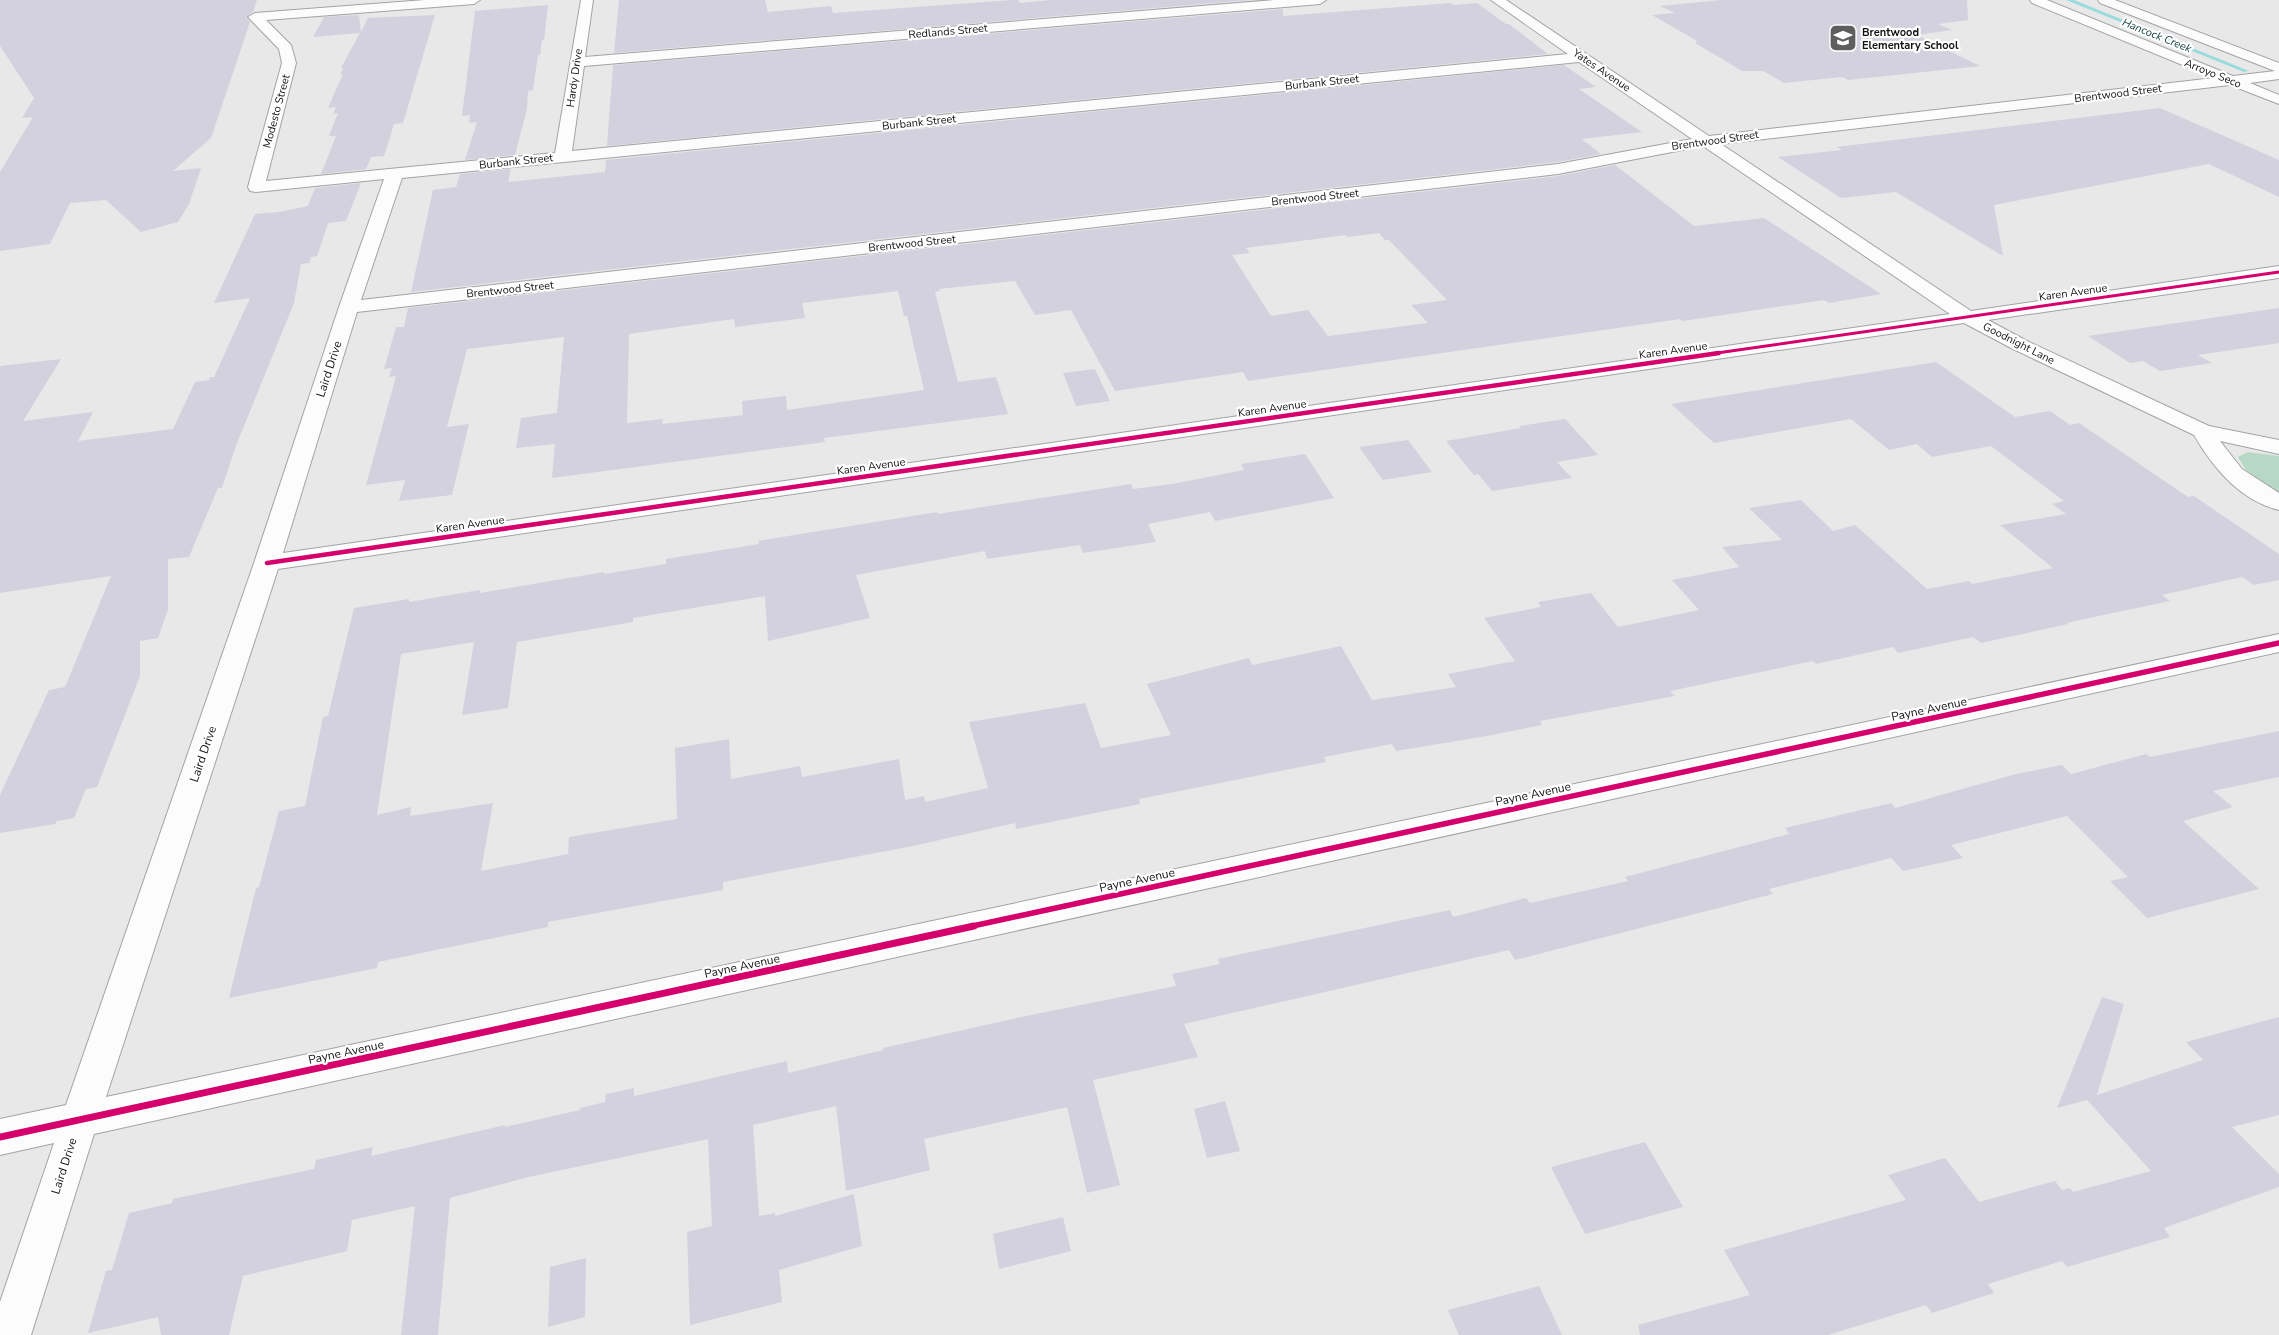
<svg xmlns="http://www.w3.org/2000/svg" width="2279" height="1335" font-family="'Nunito Sans',sans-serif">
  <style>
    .green { fill: #b8d8c6 }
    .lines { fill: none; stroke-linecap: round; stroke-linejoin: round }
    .stream { fill: #9adbdd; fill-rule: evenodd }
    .building { fill: #d3d1de; fill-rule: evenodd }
    .minor-casing { stroke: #a2a3a4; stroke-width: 2 }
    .minor { fill: #fcfcfc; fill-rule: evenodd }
    .cycleway-far3-casing { stroke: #fff; stroke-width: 5 }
    .cycleway-far2-casing { stroke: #fff; stroke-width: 7 }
    .cycleway-far1-casing { stroke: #fff; stroke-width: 9 }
    .cycleway-casing { stroke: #fff; stroke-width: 10 }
    .cycleway-far3 { stroke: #d6006c; stroke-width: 3 }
    .cycleway-far2 { stroke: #d6006c; stroke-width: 4.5 }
    .cycleway-far1 { stroke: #d6006c; stroke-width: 5.5 }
    .cycleway { stroke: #d6006c; stroke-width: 7 }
    .labels { text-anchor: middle; stroke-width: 4.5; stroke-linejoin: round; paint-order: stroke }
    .far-street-label { font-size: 11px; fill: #141415; stroke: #fff }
    .far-poi-label { font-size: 11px; font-weight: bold; fill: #141415; stroke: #fff; text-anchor: start }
    .far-water-label { font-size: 11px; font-style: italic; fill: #0d3b3c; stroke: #fff }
    .street-label { font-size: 12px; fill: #141415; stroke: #fff }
  </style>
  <rect width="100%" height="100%" fill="#e8e8e9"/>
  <polygon class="green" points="2248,452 2279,456 2279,493 2246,470 2238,457"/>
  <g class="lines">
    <polygon class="stream" points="2066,0 2074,0 2249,71 2244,72"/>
  </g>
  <g class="building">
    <polygon points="0,0 257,0 253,12 246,17 250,22 211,138 173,171 201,168 189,204 178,222 141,232 106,200 70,203 50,244 0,251 0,172 33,117 22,118 34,98 0,46"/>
    <polygon points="619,0 765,0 768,12 831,6 833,13 1012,0 1018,0 1020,3 1051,0 1251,0 614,53"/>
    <polygon points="1721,0 1967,0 1968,20 1938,24 1952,30 1917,35 1980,66 1848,80 1842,77 1784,83 1763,71 1742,71 1695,43 1697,41 1652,15 1675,13 1660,6"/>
    <polygon points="1451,3 1453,5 1477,3 1506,24 1509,24 1548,54 607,146 613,65 1283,9 1283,16"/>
    <polygon points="548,5 544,40 542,40 540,55 538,55 533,90 528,91 527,109 515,155 465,160 477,122 469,123 470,115 462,116 475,11"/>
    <polygon points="359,15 361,32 368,18 435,15 403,123 394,124 384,156 371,157 366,169 321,174 336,136 329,136 338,113 333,114 336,107 328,108 343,74 340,75 343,68 341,68 360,33 313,37 324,17"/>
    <polygon points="1564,65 1596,87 1579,89 1642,132 1582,139 1601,154 1558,162 411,292 433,190 456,187 460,174 511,169 508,182 605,172 606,160"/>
    <polygon points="2160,108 2279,160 2279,197 2209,164 1994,205 2003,256 1896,192 1841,198 1778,157 1842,150 1836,147"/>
    <path d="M1615,165L1694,226L1764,218L1881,294L1829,303L1824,300L1683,321L1680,319L1248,381L1243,372L1115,391L1071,310L1035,315L1015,281L939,289L940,291L935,292L958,382L996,377L1008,414L824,438L825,442L552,478L555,444L516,448L521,418L557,413L564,337L467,349L447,427L469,424L452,495L399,501L405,480L366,485L396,376L389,377L392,368L384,369L396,327H404L408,308L1558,176ZM1379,233L1385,240H1389L1447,300L1411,305L1428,323L1328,336L1308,310L1271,316L1232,255L1250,253L1246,248L1346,235L1347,237ZM898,291L904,316H907L924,390L787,410L786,396L742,401L743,415L662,424L663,419L627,423L629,334L734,319L735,327L805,318L802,303Z"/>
    <polygon points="361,183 346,221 328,223 317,256 311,257 309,263 301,264 294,303 235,448 222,488 218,488 189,557 168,559 168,610 158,638 140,641 140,676 97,787 86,789 74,818 57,821 55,824 0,833 0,795 49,690 65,687 111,576 0,593 0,366 61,359 23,421 93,412 78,441 173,429 195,382 209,380 210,377 214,377 250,298 214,303 255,214 279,212 308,206 315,188"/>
    <polygon points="2279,308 2279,343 2198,355 2212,363 2160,371 2143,361 2130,363 2088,336"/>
    <polygon points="1936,362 2015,417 2050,411 2070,425 2079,423 2188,497 2194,496 2279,554 2279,580 2254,585 2242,577 2162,595 2170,601 2066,623 2068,624 1981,643 1973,637 1898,653 1893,647 1816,664 1813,661 1670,691 1675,696 1540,721 1542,725 1487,736 1396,751 1392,744 1324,757 1326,762 1139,799 1140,804 1016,829 1015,823 913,846 723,882 723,890 548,922 548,927 378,962 377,968 229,998 256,888 259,887 279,811 305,806 323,717 328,716 354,608 409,599 409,602 480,590 480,593 604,572 604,574 666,564 666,559 759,544 758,541 937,512 938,514 1131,484 1133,489 1172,484 1244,470 1241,464 1305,454 1334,498 1215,521 1210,512 1148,524 1156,542 1083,553 1080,545 987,559 985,551 856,575 870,618 768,641 765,596 633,618 633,622 517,642 508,708 462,715 474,642 401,654 377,815 411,807 410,816 493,803 481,871 568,854 569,837 677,819 675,748 729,739 731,779 800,766 802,777 899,759 905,800 924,796 925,802 988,788 969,722 1085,703 1101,748 1171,735 1147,684 1249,658 1252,665 1341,646 1372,700 1456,687 1448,674 1515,661 1484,618 1541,607 1538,602 1591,593 1618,627 1699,610 1672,580 1739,567 1722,547 1782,540 1749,508 1801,500 1833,531 1855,525 1927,589 1969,581 1972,584 2053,568 2000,525 2066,514 2052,504 2064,501 1991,446 1932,457 1917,444 1889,450 1851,419 1714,443 1671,404"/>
    <polygon points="1095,369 1110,401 1076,406 1063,373"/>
    <polygon points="1565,419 1598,455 1557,462 1572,478 1492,491 1478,474 1474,475 1446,441 1521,428 1519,426"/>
    <polygon points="1408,440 1432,472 1383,480 1359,447"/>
    <polygon points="2279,731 2279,777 2213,791 2233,807 2183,821 2259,889 2147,918 2110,881 2128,877 2067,816 1951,845 1963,858 1903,871 1891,858 1769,889 1773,894 1515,960 1509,950 1184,1024 1198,1057 1093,1080 1120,1185 1087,1193 1067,1107 924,1139 930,1170 846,1191 836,1106 753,1125 759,1216 775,1213 775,1216 854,1194 862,1246 779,1270 782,1302 690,1325 687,1232 712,1226 708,1139 529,1177 450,1198 438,1335 401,1335 415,1206 352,1220 347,1251 243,1276 229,1335 161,1335 158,1317 88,1333 106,1271 112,1270 129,1213 172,1203 173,1199 314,1169 316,1160 373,1147 371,1156 505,1125 505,1127 580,1110 580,1108 605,1102 606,1094 634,1088 634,1096 787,1061 788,1073 883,1050 883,1048 1021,1017 1176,986 1172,974 1220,964 1218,959 1450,910 1453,917 1526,898 1530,903 1628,881 1625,877 1789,834 1785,828 1891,803 1895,808 2016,774 2062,765 2071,774 2146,754 2150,757"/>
    <polygon points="2102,997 2124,1004 2097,1095 2203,1060 2186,1042 2279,1017 2279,1115 2232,1127 2279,1174 2279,1187 2164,1228 2170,1237 2067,1267 2062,1261 1988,1284 1994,1293 1932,1313 1926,1305 1828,1335 1640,1335 1638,1325 1750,1295 1724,1250 1906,1200 1888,1175 1945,1158 1979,1202 2055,1181 2062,1190 2070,1188 2073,1192 2151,1171 2087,1100 2057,1108"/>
    <polygon points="1225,1101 1240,1151 1207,1158 1194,1109"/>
    <polygon points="1645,1142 1683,1207 1585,1234 1551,1167"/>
    <polygon points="1063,1217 1071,1251 999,1269 993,1234"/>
    <polygon points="586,1258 585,1317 548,1327 550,1267"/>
    <polygon points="1539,1286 1562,1335 1459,1335 1448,1310"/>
  </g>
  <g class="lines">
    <defs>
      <path id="minor" d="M425,0H480L474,4L266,20L291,45L296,63L266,181L555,153L581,0H593L585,57L1274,0H1326L1320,4L584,66L572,151L1568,54L1491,0H1506L1709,136L2214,78L2032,3L2030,0H2047L2233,76L2275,71L2100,3L2098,0H2115L2279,63V79L2250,83L2279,95V104L2230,85L1721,144L1971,311L2279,266V278L1988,320L2027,341L2209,426L2279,440V454L2220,441L2242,469L2279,493V510C2241,501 2213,468 2194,435L2013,349L1964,323L278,569L106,1097L2279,634V652L94,1134L31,1335H0V1302L54,1143L0,1155V1119L66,1105L254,563L339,307L384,179L256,192L250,191L248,187L282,63L279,49L248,17L255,13ZM1579,62L1692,139L1558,164L361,300L402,178ZM1703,146L1950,314L283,553L357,312L1558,174Z"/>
    </defs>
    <use href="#minor" class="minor-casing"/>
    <use href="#minor" class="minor"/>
    <defs>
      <polyline id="cycleway-far3" points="1710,354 2279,272"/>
      <polyline id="cycleway-far2" points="267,563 1719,353"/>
      <polyline id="cycleway-far1" points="968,927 2279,643"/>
      <polyline id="cycleway" points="0,1137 974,926"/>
    </defs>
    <use href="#cycleway-far3" class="cycleway-far3-casing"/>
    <use href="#cycleway-far2" class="cycleway-far2-casing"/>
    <use href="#cycleway-far1" class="cycleway-far1-casing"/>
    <use href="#cycleway" class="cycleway-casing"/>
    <use href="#cycleway-far3" class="cycleway-far3"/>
    <use href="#cycleway-far2" class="cycleway-far2"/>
    <use href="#cycleway-far1" class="cycleway-far1"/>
    <use href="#cycleway" class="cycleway"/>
  </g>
  <defs>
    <symbol id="school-square" viewBox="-11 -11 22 22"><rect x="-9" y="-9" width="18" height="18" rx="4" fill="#5e5e5f" stroke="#fff"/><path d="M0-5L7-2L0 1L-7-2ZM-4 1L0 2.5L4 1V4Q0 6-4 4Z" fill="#fff"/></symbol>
  </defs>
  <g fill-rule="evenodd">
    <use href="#school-square" x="1827" y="22" width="32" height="32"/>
  </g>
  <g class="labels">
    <g class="far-street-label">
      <text transform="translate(948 31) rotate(-5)" y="4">Redlands Street</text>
      <text transform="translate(1602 70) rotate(34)" y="4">Yates Avenue</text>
      <text transform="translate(2213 73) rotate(22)" y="4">Arroyo Seco</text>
      <text transform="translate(574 78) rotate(-82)" y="4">Hardy Drive</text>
      <text transform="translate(1322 82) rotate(-6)" y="4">Burbank Street</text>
      <text transform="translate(2118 93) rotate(-7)" y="4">Brentwood Street</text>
      <text transform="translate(276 111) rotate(-75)" y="4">Modesto Street</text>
      <text transform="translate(919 122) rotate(-6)" y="4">Burbank Street</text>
      <text transform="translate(1715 140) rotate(-8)" y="4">Brentwood Street</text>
      <text transform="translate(516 161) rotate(-6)" y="4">Burbank Street</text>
      <text transform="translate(1315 197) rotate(-6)" y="4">Brentwood Street</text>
      <text transform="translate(912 243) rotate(-6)" y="4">Brentwood Street</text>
      <text transform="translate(510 289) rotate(-6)" y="4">Brentwood Street</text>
      <text transform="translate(2073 292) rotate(-8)" y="4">Karen Avenue</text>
      <text transform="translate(2019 343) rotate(27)" y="4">Goodnight Lane</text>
      <text transform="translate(1673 350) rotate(-8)" y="4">Karen Avenue</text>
      <text transform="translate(1272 408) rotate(-8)" y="4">Karen Avenue</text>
      <text transform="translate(871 466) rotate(-8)" y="4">Karen Avenue</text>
      <text transform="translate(470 524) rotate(-8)" y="4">Karen Avenue</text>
    </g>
    <g class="far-poi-label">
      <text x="1862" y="36">Brentwood<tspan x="1862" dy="13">Elementary School</tspan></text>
    </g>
    <g class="far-water-label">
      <text transform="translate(2157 35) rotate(22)" y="4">Hancock Creek</text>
    </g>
    <g class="street-label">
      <text transform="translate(329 369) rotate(-72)" y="4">Laird Drive</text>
      <text transform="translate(1929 709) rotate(-12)" y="4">Payne Avenue</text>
      <text transform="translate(203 754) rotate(-71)" y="4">Laird Drive</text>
      <text transform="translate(1533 794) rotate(-12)" y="4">Payne Avenue</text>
      <text transform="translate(1137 880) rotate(-12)" y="4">Payne Avenue</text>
      <text transform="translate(742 966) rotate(-12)" y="4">Payne Avenue</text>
      <text transform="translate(346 1052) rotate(-12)" y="4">Payne Avenue</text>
      <text transform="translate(64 1166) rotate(-72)" y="4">Laird Drive</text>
    </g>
  </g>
</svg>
